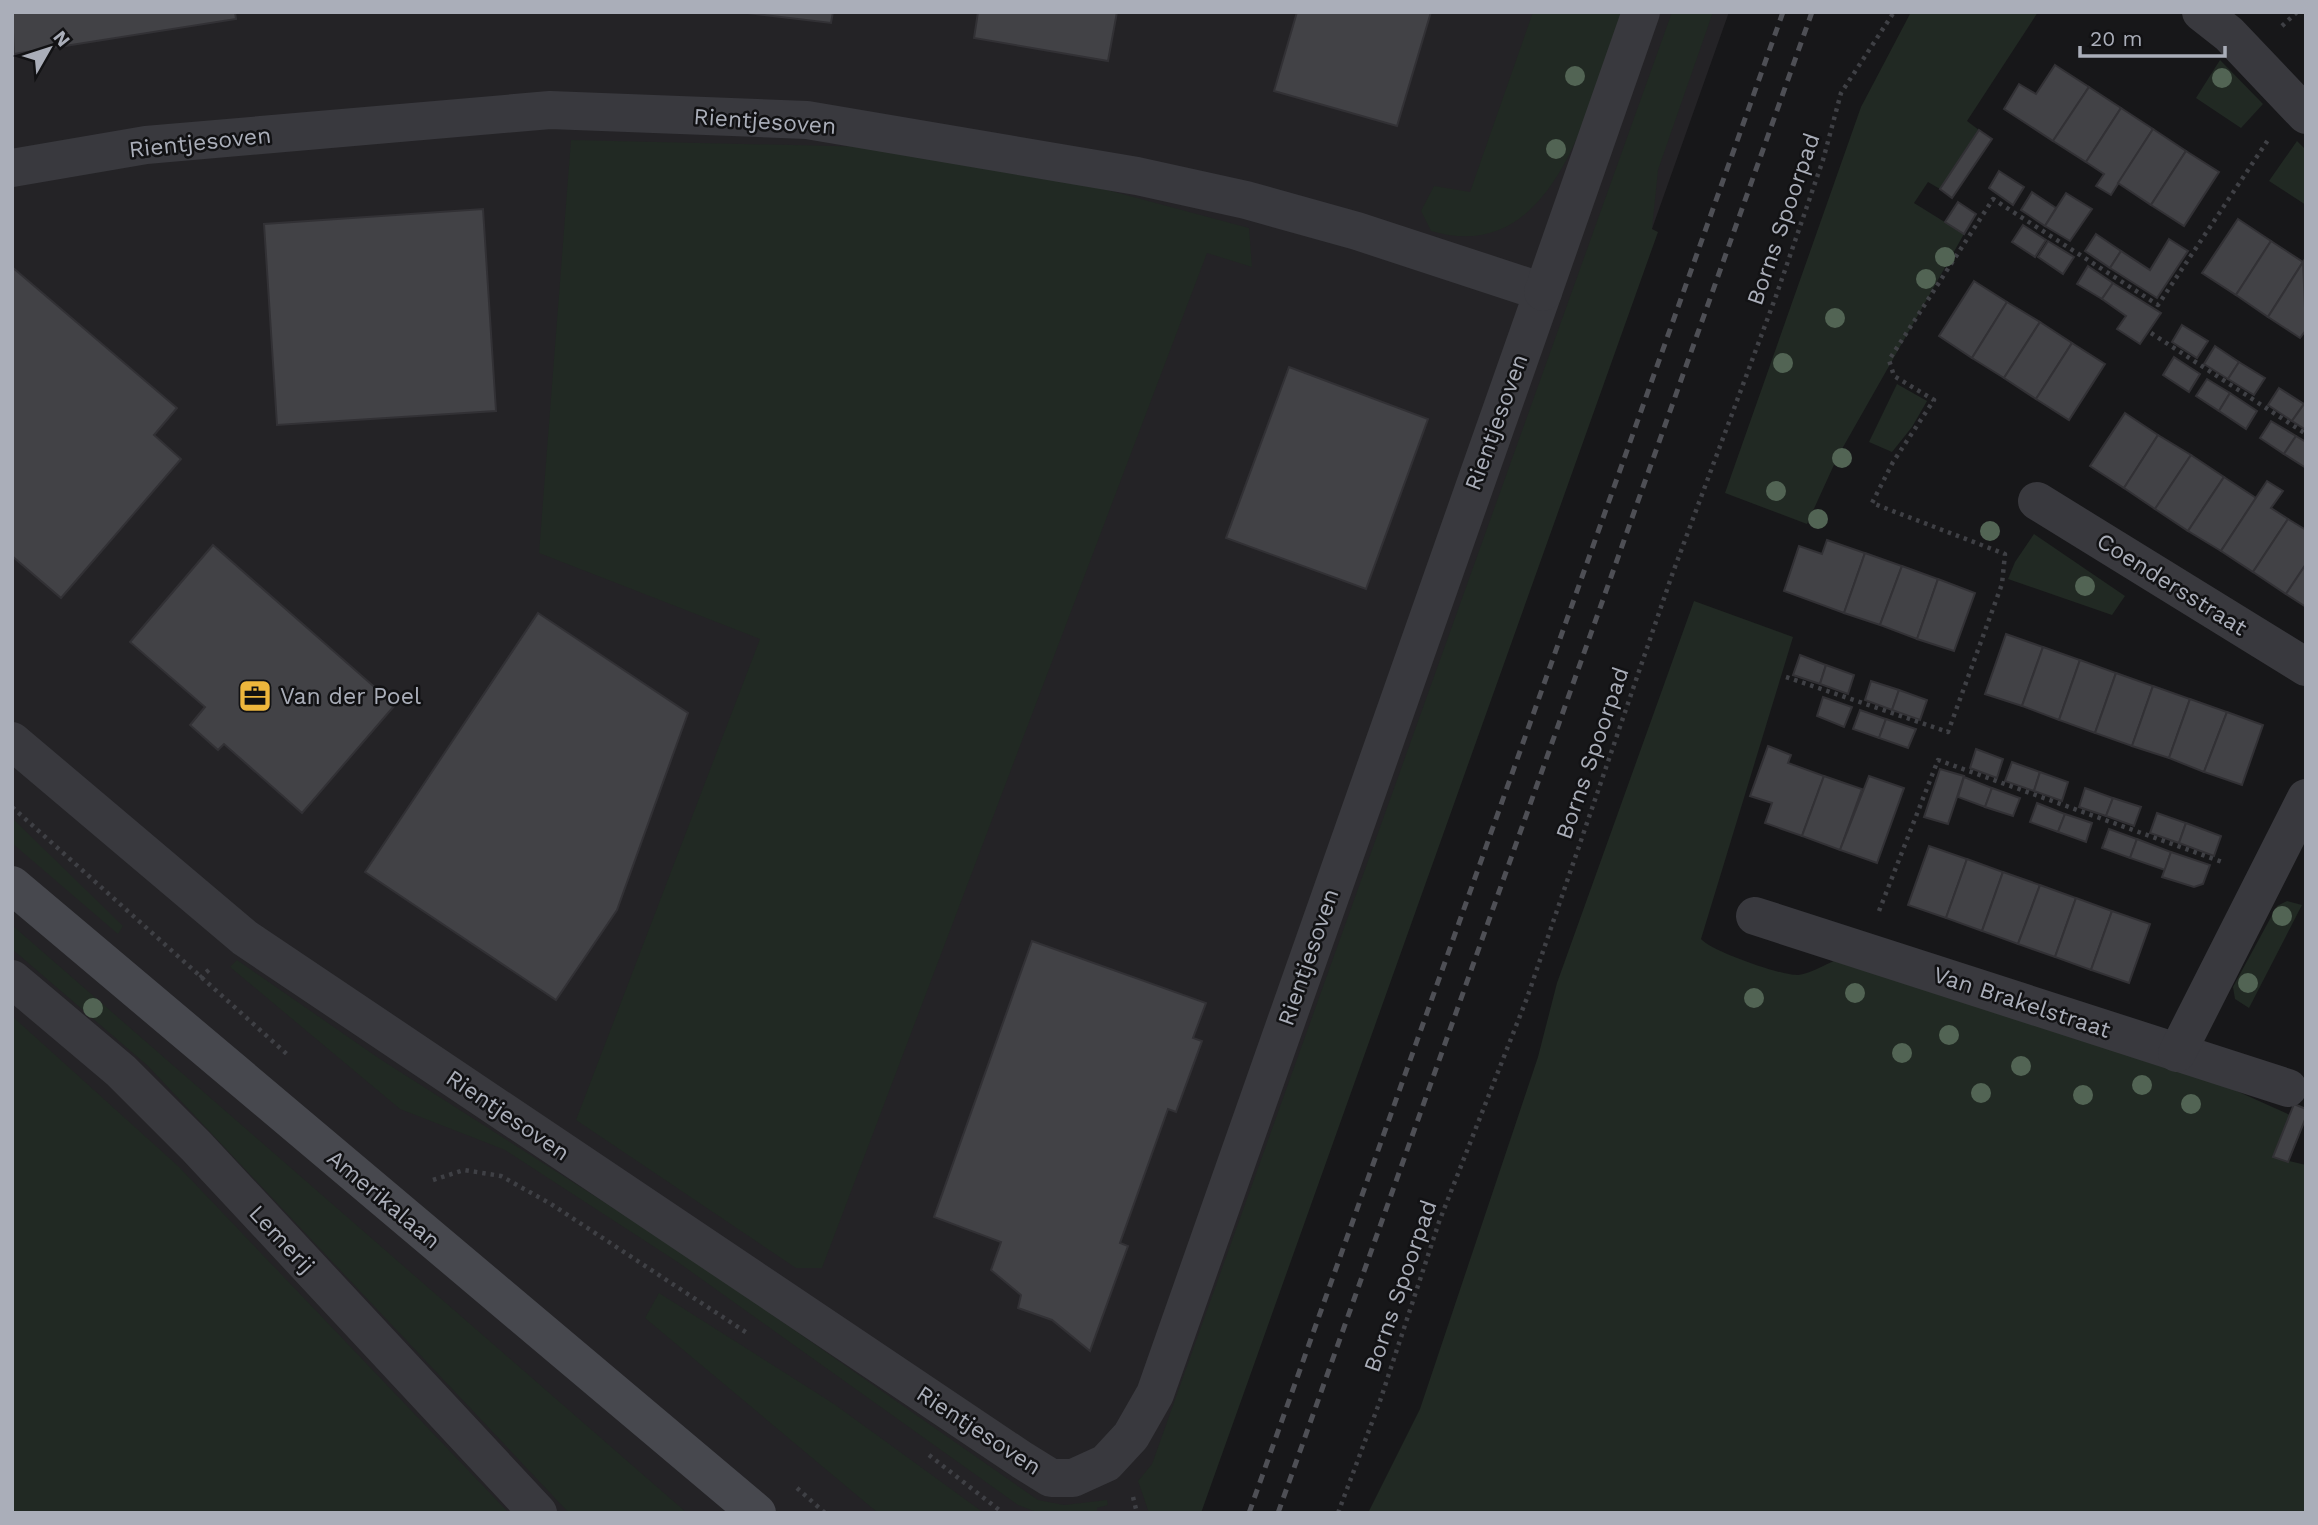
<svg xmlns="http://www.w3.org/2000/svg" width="2318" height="1525" font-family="'Work Sans',sans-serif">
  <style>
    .built { fill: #242326 }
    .green { fill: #212923 }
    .building { fill: #424246; stroke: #323135; stroke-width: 2 }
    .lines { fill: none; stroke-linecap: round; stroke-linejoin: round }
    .path { stroke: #3f4045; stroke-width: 4.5; stroke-dasharray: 3.5 5; stroke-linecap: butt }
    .minor { stroke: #39393e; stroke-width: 38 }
    .secondary { stroke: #47484e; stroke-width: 38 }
    .rail { stroke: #4e4f55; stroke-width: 5; stroke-dasharray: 9 7; stroke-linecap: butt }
    .tree { fill: #526454 }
    .labels { text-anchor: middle; stroke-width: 5; stroke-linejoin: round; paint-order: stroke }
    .street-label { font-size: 23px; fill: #aaaeb9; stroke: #121214 }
    .poi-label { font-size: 23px; fill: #aaaeb9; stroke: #121214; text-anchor: start }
  </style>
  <rect width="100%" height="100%" fill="#171719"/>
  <polygon class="built" points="12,12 1729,12 1196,1513 12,1513"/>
  <g class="green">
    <path d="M1533,12H1622C1590,99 1558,268 1431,231L1421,211L1434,186L1470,192Z"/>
    <polygon points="1672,12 1713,12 1658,170 1652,229 1658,232 1201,1513 1149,1513 1138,1481 1152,1464"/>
    <polygon points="1911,12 2038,12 1967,121 1979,130 1940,189 1928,182 1914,203 1964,234 1838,456 1807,524 1725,493 1861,107"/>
    <polygon points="2220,60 2263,104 2241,128 2196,98"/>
    <polygon points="571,140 877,147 1085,184 1249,228 1252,267 1207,253 822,1268 796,1268 576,1120 760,639 539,553"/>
    <polygon points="2297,141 2306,150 2306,205 2269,181"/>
    <polygon points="1897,384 1927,401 1912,427 1892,452 1869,442"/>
    <polygon points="2034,534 2125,596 2112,615 2008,579 2015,562"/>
    <path d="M1694,601L1793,637L1701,939C1711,951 1782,976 1798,975C1809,974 1824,965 1834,961L2181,1066L2290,1115L2273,1157L2306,1165V1513H1368L1420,1409L1538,1057L1557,983Z"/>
    <polygon points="12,818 123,926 118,934 12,843"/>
    <polygon points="2287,901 2302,905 2249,1008 2235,999 2233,987 2277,906"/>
    <polygon points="12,925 687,1513 569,1513 148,1066 12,949"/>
    <polygon points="237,960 380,1059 684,1253 1038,1500 1064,1505 1107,1500 1108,1505 1097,1508 1097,1513 1039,1513 1018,1505 679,1263 505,1150 400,1109 230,967"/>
    <polygon points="12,1016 178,1166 509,1513 12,1513"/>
    <polygon points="659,1293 834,1404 984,1513 878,1513 645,1318"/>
  </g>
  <g class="building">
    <polygon points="12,12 235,12 236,19 14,54"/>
    <polygon points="739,12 833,12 831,23"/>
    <polygon points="978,12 1117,12 1108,61 974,38"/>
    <polygon points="1297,12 1431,12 1397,126 1274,91"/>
    <polygon points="2055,65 2089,87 2053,141 2004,109 2019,84 2036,94"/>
    <polygon points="2089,87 2121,108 2086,162 2053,141"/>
    <polygon points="2121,108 2153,129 2111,195 2096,186 2104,174 2086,162"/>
    <polygon points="2153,129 2186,151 2151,205 2118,183"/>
    <polygon points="1979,130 1992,139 1952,198 1940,189"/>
    <polygon points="2186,151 2219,172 2184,226 2151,205"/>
    <polygon points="1999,171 2024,187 2013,205 1989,188"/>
    <polygon points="2032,192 2056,208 2045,226 2021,210"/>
    <polygon points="2066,193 2092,209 2070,241 2045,226"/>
    <polygon points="1958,202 1976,214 1964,234 1945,222"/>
    <polygon points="483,209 496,411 277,425 264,224"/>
    <polygon points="2238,219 2271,241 2236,295 2202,273"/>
    <polygon points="2023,225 2046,240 2035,257 2012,242"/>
    <polygon points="2096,234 2121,251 2110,268 2085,251"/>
    <polygon points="2169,239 2188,251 2157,298 2110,268 2121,251 2150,270"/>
    <polygon points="2048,241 2074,257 2063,274 2038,257"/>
    <polygon points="2271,241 2303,262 2268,317 2236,295"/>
    <polygon points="2303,262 2306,330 2300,338 2268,317"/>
    <polygon points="2088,266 2113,283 2102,299 2077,284"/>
    <polygon points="12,267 177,408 154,435 181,459 61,598 12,556"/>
    <polygon points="1974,281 2007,302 1972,358 1939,336"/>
    <polygon points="2113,283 2161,313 2140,344 2117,329 2126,316 2102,299"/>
    <polygon points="2007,302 2040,322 2004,378 1972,358"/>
    <polygon points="2040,322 2072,343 2036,399 2004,378"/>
    <polygon points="2182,325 2208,341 2197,358 2172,342"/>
    <polygon points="2072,343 2105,364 2069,420 2036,399"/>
    <polygon points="2215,346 2239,362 2228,379 2204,364"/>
    <polygon points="2174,357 2200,374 2189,392 2163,375"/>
    <polygon points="2239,362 2265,378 2254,395 2228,379"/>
    <polygon points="1289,367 1428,419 1366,589 1226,538"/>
    <polygon points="2207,379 2230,393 2219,411 2196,396"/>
    <polygon points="2279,388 2304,404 2292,421 2268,405"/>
    <polygon points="2230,393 2257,411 2246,429 2219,411"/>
    <polygon points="2304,404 2306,406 2306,430 2292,421"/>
    <polygon points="2125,413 2158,435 2124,488 2090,466"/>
    <polygon points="2271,421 2296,436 2284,454 2260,438"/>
    <polygon points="2158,435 2191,455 2155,509 2124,488"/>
    <polygon points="2296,436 2306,442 2306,468 2284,454"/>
    <polygon points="2191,455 2224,477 2188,531 2155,509"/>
    <polygon points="2224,477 2256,498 2221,551 2188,531"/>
    <polygon points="2267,481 2283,491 2271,508 2288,519 2253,572 2221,551"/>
    <polygon points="2288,519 2306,530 2306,564 2286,594 2253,572"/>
    <polygon points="1827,540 1865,553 1844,613 1784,591 1799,546 1822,554"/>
    <polygon points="213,545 395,705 302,813 224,744 218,750 190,725 205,707 130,642"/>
    <polygon points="1865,553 1902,566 1880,625 1844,613"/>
    <polygon points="2306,564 2306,607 2286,594"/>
    <polygon points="1902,566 1938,579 1917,639 1880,625"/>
    <polygon points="1938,579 1975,593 1954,651 1917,639"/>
    <polygon points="538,613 688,713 617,910 556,1000 365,872"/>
    <polygon points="2006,634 2043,647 2022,706 1985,694"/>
    <polygon points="2043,647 2080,660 2059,720 2022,706"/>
    <polygon points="1800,655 1826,665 1820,684 1793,675"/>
    <polygon points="2080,660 2116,673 2095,733 2059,720"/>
    <polygon points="1826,665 1854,675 1848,694 1820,684"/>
    <polygon points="2116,673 2153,686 2132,746 2095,733"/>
    <polygon points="1871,681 1899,690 1892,710 1865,700"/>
    <polygon points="2153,686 2190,699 2169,758 2132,746"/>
    <polygon points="1899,690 1927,700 1920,720 1892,710"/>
    <polygon points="1823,697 1852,707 1844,727 1817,716"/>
    <polygon points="2190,699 2227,712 2204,772 2169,758"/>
    <polygon points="1860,710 1886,719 1879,738 1853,729"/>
    <polygon points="2227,712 2263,725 2242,785 2204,772"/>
    <polygon points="1886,719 1916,729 1908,748 1879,738"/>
    <polygon points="1768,746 1791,755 1788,763 1824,776 1802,836 1765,823 1772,803 1750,796"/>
    <polygon points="1976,749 2003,759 1997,778 1970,768"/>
    <polygon points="2012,762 2040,772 2034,791 2005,781"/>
    <polygon points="1940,769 1964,776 1948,824 1924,817"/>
    <polygon points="2040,772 2068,782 2062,801 2034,791"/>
    <polygon points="1824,776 1862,789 1840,850 1802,836"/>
    <polygon points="1869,776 1904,788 1877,863 1840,850"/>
    <polygon points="1964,777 1992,788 1985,807 1958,797"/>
    <polygon points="1992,788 2020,798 2013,816 1985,807"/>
    <polygon points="2085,788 2113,798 2106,816 2079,807"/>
    <polygon points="2113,798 2141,807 2134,826 2106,816"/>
    <polygon points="2037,803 2065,814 2058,832 2030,822"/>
    <polygon points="2157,813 2186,823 2179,843 2150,833"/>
    <polygon points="2065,814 2092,823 2086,842 2058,832"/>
    <polygon points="2186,823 2221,836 2214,856 2179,843"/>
    <polygon points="2109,829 2137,839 2130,858 2102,848"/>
    <polygon points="2137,839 2171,852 2165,870 2130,858"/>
    <polygon points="1929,846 1967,859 1946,918 1908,905"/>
    <polygon points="2171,852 2210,865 2203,884 2194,887 2162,877"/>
    <polygon points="1967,859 2003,872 1982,931 1946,918"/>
    <polygon points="2003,872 2040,885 2018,944 1982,931"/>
    <polygon points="2040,885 2076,898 2055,957 2018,944"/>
    <polygon points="2076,898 2112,911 2091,970 2055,957"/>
    <polygon points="2112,911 2150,924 2129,983 2091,970"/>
    <polygon points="1032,941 1206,1003 1193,1038 1202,1041 1176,1112 1168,1109 1120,1243 1128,1246 1090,1351 1052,1320 1018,1308 1021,1295 991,1270 1001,1242 934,1217"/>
    <polygon points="2294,1104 2306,1109 2306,1117 2288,1162 2273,1157"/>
  </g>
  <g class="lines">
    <g class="path">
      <polyline points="2282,26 2297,12"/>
      <polyline points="2151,333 2306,434"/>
      <polyline points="1786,677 1948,732 2002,584 2005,554 1872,503 1893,462 1934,400 1894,376 1889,360 1993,199 2158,305 2268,140"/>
      <polyline points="12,807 289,1056"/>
      <polyline points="1879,911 1938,760 2225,863"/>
      <polyline points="200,978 212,967"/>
      <polyline points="433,1180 464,1170 501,1176 551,1204 747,1333"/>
      <polyline points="929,1455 1003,1513"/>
      <polyline points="797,1488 825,1513"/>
      <polyline points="1133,1497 1137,1513"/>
      <polyline points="1338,1513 1380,1401 1439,1222 1527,998 1672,575 1776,296 1823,160 1841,93 1894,12"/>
    </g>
    <g class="minor">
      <polyline points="2201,12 2229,34 2306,115"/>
      <polyline points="12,168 146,145 550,110 807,120 1137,176 1246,200 1357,231 1543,292 1155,1394 1131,1436 1106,1463 1073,1478 1051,1478 1022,1460 245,938 12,741"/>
      <polyline points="1543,292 1641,12"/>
      <polyline points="2037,501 2306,667"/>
      <polyline points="1755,916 2288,1088"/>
      <polyline points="12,979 121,1071 196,1146 538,1513"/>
      <polyline points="2177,1053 2306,798"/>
    </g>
    <polyline class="secondary" points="12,885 757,1513"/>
    <g class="rail">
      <polyline points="1249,1513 1783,12"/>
      <polyline points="1278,1513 1812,12"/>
    </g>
  </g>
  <g class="tree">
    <circle cx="1575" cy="76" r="10"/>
    <circle cx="2222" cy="78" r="10"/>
    <circle cx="1556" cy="149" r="10"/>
    <circle cx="1945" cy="257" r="10"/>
    <circle cx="1926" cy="279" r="10"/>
    <circle cx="1835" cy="318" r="10"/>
    <circle cx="1783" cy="363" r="10"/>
    <circle cx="1842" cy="458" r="10"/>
    <circle cx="1776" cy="491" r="10"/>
    <circle cx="1818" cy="519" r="10"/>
    <circle cx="1990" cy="531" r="10"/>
    <circle cx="2085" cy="586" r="10"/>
    <circle cx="2282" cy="916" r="10"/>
    <circle cx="2248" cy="983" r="10"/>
    <circle cx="1855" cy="993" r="10"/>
    <circle cx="1754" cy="998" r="10"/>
    <circle cx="93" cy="1008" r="10"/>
    <circle cx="1949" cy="1035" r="10"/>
    <circle cx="1902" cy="1053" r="10"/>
    <circle cx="2021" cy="1066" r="10"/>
    <circle cx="2142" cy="1085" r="10"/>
    <circle cx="1981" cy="1093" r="10"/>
    <circle cx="2083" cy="1095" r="10"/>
    <circle cx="2191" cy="1104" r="10"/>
  </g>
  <defs>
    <symbol id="office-square" viewBox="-11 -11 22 22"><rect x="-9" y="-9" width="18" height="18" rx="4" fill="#edb63c" stroke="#121214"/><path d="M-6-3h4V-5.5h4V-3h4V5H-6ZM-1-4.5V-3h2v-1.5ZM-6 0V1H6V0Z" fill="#111"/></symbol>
  </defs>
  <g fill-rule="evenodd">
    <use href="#office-square" x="236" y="677" width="38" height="38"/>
  </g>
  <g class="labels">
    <g class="street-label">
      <text transform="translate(765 121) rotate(4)" y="8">Rientjesoven</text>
      <text transform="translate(200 142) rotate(-6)" y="8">Rientjesoven</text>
      <text transform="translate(1783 219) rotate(-71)" y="8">Borns Spoorpad</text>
      <text transform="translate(1496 422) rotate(-70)" y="8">Rientjesoven</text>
      <text transform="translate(2172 584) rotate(32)" y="8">Coendersstraat</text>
      <text transform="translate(1592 753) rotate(-71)" y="8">Borns Spoorpad</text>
      <text transform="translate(1308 957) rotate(-71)" y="8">Rientjesoven</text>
      <text transform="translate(2022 1002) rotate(18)" y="8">Van Brakelstraat</text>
      <text transform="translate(508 1115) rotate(34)" y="8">Rientjesoven</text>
      <text transform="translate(384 1199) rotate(40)" y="8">Amerikalaan</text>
      <text transform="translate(282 1239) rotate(47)" y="8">Lemerij</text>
      <text transform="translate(1400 1286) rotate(-71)" y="8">Borns Spoorpad</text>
      <text transform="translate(979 1430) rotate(33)" y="8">Rientjesoven</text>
    </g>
    <g class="poi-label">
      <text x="280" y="704">Van der Poel</text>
    </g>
  </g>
  <rect width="2318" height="1525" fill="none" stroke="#aaaeb9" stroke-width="28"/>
  <g transform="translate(49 49) rotate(51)" stroke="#121214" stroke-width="5" paint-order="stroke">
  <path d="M0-5L12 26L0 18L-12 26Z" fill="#aaaeb9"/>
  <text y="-10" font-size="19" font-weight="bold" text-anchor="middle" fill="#aaaeb9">N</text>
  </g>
  <path d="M2080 46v10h145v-10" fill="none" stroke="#aaaeb9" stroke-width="3.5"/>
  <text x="2090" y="46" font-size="21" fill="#aaaeb9" stroke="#121214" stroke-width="5" paint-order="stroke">20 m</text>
</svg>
